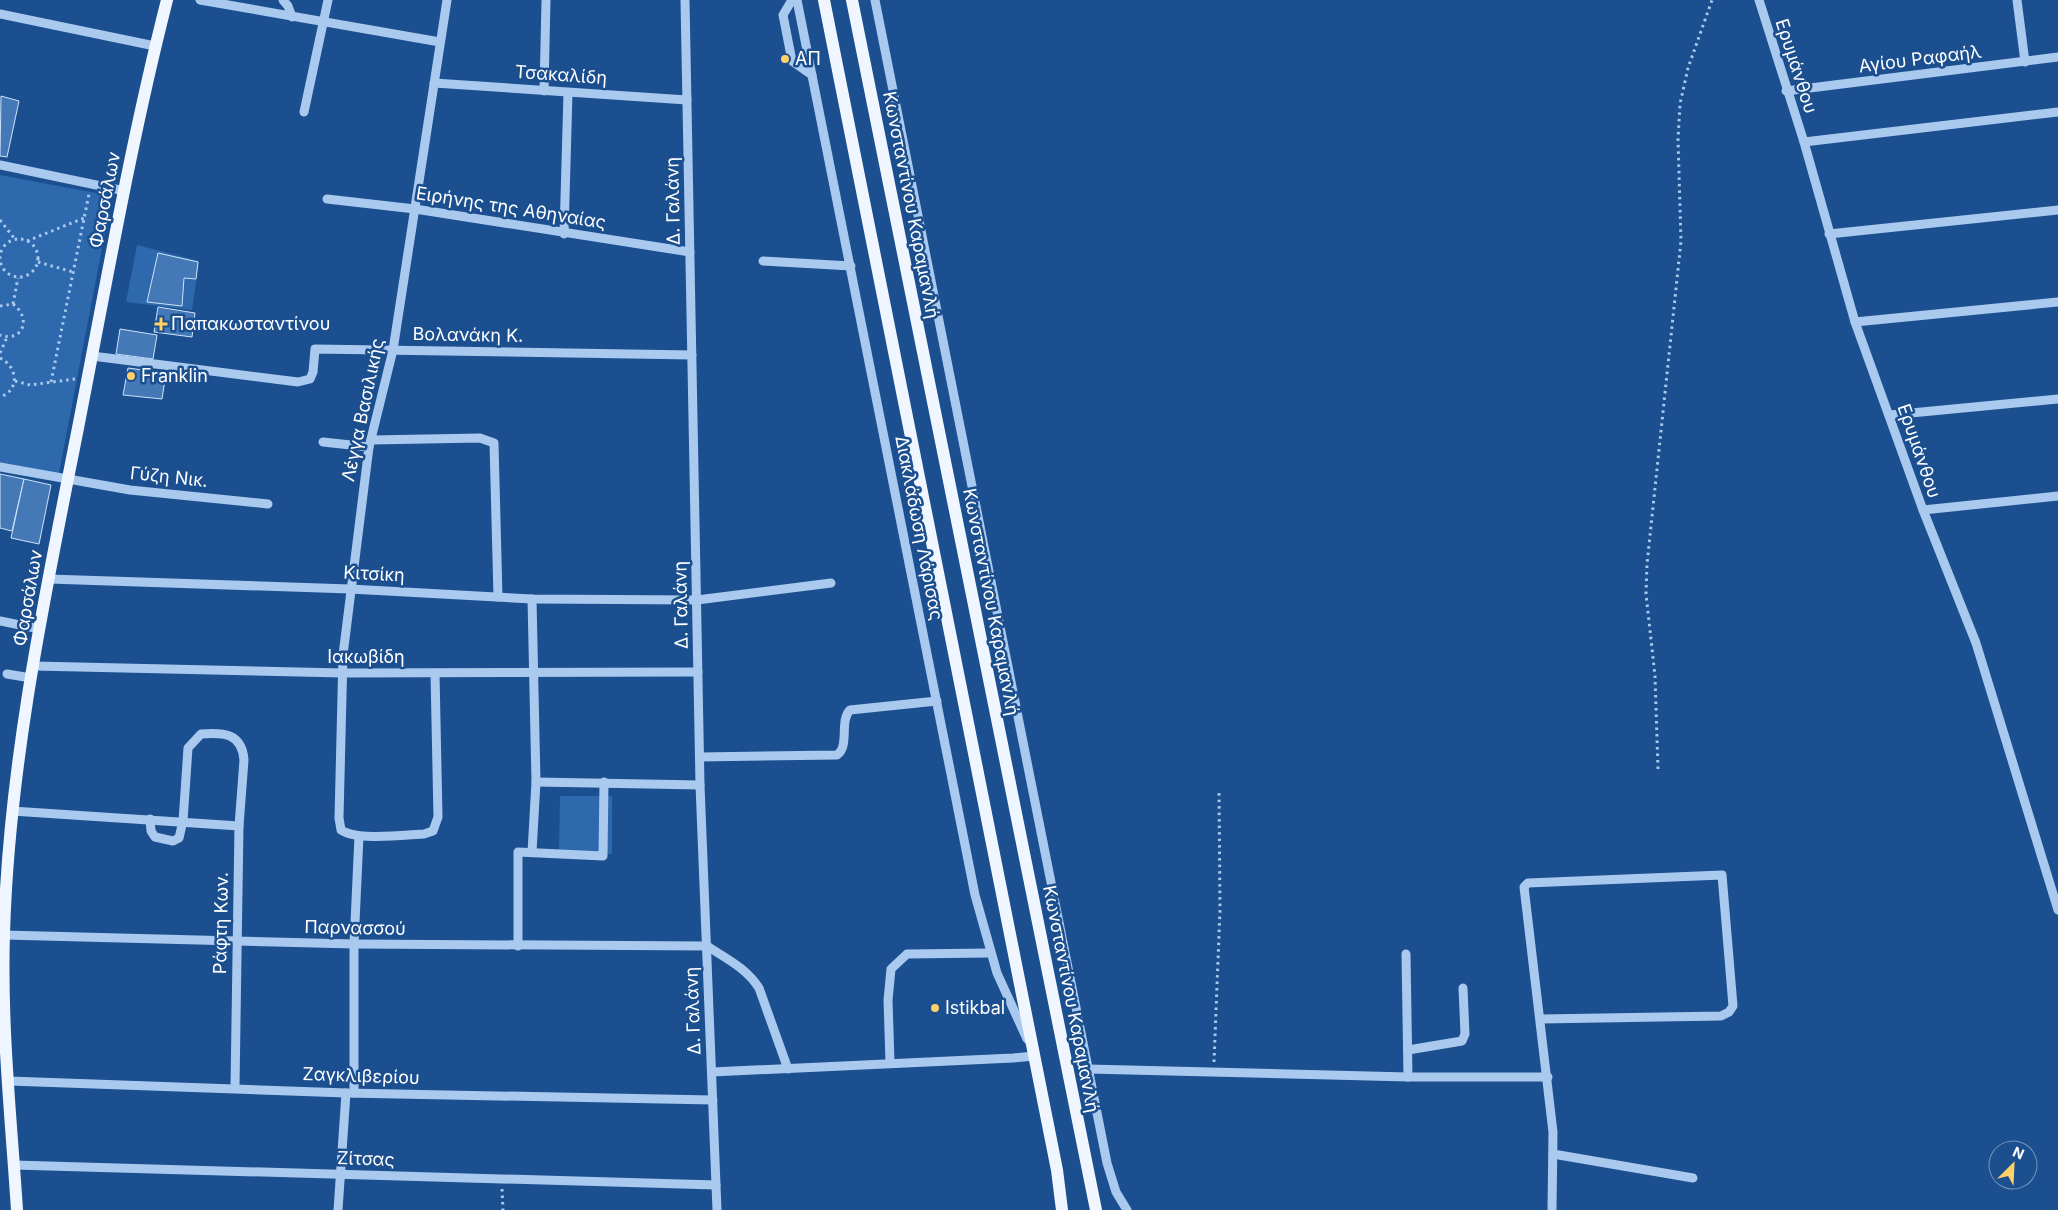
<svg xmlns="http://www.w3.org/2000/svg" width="2058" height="1210" font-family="Inter,sans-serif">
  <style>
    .green { fill: #2e69ad }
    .building { fill: #4478b7; stroke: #cfe3fa }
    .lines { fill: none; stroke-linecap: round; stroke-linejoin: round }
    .path { stroke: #a9c9ee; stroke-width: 3; stroke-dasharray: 2.5 4; stroke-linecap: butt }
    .minor { stroke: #a9c9ee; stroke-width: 9 }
    .major { stroke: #f0f6ff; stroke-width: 12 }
    .poi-dot { fill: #ffd166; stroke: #1b4f8f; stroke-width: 2 }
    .labels { text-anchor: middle; stroke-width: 5; stroke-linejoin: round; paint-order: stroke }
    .poi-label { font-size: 18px; fill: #fff; stroke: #1b4f8f; text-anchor: start }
    .street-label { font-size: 18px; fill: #fff; stroke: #1b4f8f }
  </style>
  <rect width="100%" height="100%" fill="#1b4f8f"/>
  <g class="green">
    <polygon points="0,175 112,196 59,473 0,463"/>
    <polygon points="137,245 199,261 192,310 126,302"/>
    <polygon points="560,796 612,796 612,854 559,853"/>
  </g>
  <g class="building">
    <polygon points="1,96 19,101 7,157 0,156"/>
    <polygon points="158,253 198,262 196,279 184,278 182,306 147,302"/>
    <polygon points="158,307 195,313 192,337 154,332"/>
    <polygon points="120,329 157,335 153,359 116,354"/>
    <polygon points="128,368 166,373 162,399 123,395"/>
    <polygon points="0,474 24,479 12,531 0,528"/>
    <polygon points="24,479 51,485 39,544 11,538"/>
  </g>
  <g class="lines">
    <g class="path">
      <polyline points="0,220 14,238"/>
      <circle cx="19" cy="258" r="19"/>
      <polyline points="27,241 84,218"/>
      <polyline points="38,262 73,272"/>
      <polyline points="13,304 18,278"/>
      <path d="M0,306L13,304C32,318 23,343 0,335"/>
      <polyline points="0,353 7,337"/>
      <path d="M0,358C17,366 21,390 0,397"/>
      <polyline points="15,381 30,385 75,379"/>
      <polyline points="51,382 89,194"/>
      <polyline points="1658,769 1655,676 1646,594 1647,564 1681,241 1678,139 1680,104 1688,68 1712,0"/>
      <polyline points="1214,1062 1220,910 1219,790"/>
      <polyline points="502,1189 503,1210"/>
    </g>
    <g class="minor">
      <polyline points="200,0 440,42"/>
      <polyline points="283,0 288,6 292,17"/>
      <polyline points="685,0 700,785 717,1210"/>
      <polyline points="792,0 783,15 792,61 812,75"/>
      <polyline points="797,0 975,895 997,973 1027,1039"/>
      <polyline points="875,0 1107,1163 1116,1192 1127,1210"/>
      <polyline points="1759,0 1804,142 1855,322 1923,510 1976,643 2058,910"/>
      <polyline points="2017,0 2025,62"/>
      <polyline points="0,14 155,46"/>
      <polyline points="434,83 687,100"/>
      <polyline points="544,91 546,0"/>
      <polyline points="1786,91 2058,57"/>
      <polyline points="304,112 328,0"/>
      <polyline points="1804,142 2058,112"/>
      <polyline points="0,165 125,191"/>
      <polyline points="327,199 415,209 690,252"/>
      <polyline points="564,234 568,93"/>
      <polyline points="1829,234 2058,210"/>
      <polyline points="763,261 851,266"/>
      <polyline points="1855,322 2058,302"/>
      <polyline points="92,356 298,382 310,379 313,372 315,349 692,355"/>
      <polyline points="1890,415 2058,399"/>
      <polyline points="371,440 480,438 494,443 498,597"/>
      <polyline points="323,442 369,447"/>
      <polyline points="0,467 130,490 268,504"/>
      <polyline points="1923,510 2058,496"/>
      <polyline points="49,579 350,589 532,599 697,600 831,583"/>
      <polyline points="532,599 536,782 532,852"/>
      <polyline points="0,621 40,629"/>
      <polyline points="34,666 343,673 698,672"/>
      <path d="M435,673L438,817L433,831L424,834C404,835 357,841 341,830L339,818L343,655L369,447L393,350L447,0"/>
      <polyline points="7,674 31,678"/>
      <path d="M700,757L837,755C850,746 839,721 850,710L937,701"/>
      <polyline points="536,782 700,785"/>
      <polyline points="12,811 239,826"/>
      <path d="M150,819L151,831L155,837L173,841L179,838L183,821L188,748L201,734C223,732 242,733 244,760L239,826L235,1087"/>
      <path d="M4,935L354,944L707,946C727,959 746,968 759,988L788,1069"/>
      <polyline points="518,946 518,852 603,856 604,782"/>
      <polyline points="1406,954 1408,1077"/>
      <polyline points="1541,1019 1721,1016 1729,1012 1733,1006 1722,875 1528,883 1524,887 1553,1132 1552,1210"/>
      <polyline points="1408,1050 1462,1041 1465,1034 1463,988"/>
      <polyline points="890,1062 888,1000 891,969 907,954 990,953"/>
      <polyline points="1088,1069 1408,1077 1548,1077"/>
      <polyline points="712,1072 1013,1058 1034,1056 1032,1051"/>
      <polyline points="9,1081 346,1093 713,1100"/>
      <polyline points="354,1093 354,944 359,836"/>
      <polyline points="1553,1154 1693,1178"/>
      <polyline points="14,1165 716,1185"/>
      <polyline points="338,1210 346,1093"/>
    </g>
    <g class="major">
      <polyline points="824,0 1057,1170 1062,1210"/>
      <polyline points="852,0 1096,1210"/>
      <path d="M17,1210C11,1118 1,1025 4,933C9,763 45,595 78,428C106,285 131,141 167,0"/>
    </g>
  </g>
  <g class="poi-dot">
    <circle cx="785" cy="59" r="5"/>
    <path d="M158.5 316.5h5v5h5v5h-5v5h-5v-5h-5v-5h5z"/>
    <circle cx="131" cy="376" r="5"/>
    <circle cx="935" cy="1008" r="5"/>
  </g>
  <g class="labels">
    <g class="poi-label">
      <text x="795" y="65">ΑΠ</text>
      <text x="171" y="330">Παπακωσταντίνου</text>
      <text x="141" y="382">Franklin</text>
      <text x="945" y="1014">Istikbal</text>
    </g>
    <g class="street-label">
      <text transform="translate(1920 59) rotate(-7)" y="6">Αγίου Ραφαήλ</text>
      <text transform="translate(1796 66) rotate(72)" y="6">Ερυμάνθου</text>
      <text transform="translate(561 75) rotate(4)" y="6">Τσακαλίδη</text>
      <text transform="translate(105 200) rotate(-79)" y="6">Φαρσάλων</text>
      <text transform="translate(673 201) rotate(-91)" y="6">Δ. Γαλάνη</text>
      <text transform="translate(911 205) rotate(79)" y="6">Κωνσταντίνου Καραμανλή</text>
      <text transform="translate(511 208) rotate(9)" y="6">Ειρήνης της Αθηναίας</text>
      <text transform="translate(468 335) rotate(1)" y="6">Βολανάκη Κ.</text>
      <text transform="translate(363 410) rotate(-78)" y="6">Λέγγα Βασιλικής</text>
      <text transform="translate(1919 451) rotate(71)" y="6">Ερυμάνθου</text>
      <text transform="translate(169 477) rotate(6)" y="6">Γύζη Νικ.</text>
      <text transform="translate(919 528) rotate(79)" y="6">Διακλάδωση Λάρισας</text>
      <text transform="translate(374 574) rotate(3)" y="6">Κιτσίκη</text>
      <text transform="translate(28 598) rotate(-80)" y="6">Φαρσάλων</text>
      <text transform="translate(991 602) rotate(79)" y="6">Κωνσταντίνου Καραμανλή</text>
      <text transform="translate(681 605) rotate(-91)" y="6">Δ. Γαλάνη</text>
      <text x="366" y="663">Ιακωβίδη</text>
      <text transform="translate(221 923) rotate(-89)" y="6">Ράφτη Κων.</text>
      <text transform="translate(355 928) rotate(1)" y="6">Παρνασσού</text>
      <text transform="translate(1071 999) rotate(79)" y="6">Κωνσταντίνου Καραμανλή</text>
      <text transform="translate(693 1011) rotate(-92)" y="6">Δ. Γαλάνη</text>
      <text transform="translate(361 1076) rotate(2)" y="6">Ζαγκλιβερίου</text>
      <text transform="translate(366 1159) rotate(2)" y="6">Ζίτσας</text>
    </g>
  </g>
  <g transform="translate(2013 1165) rotate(24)"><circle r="24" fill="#1b4f8f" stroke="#7695bc"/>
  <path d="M0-4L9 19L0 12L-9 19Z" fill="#ffd166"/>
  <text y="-8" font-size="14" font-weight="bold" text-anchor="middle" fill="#ffffff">N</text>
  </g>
</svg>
